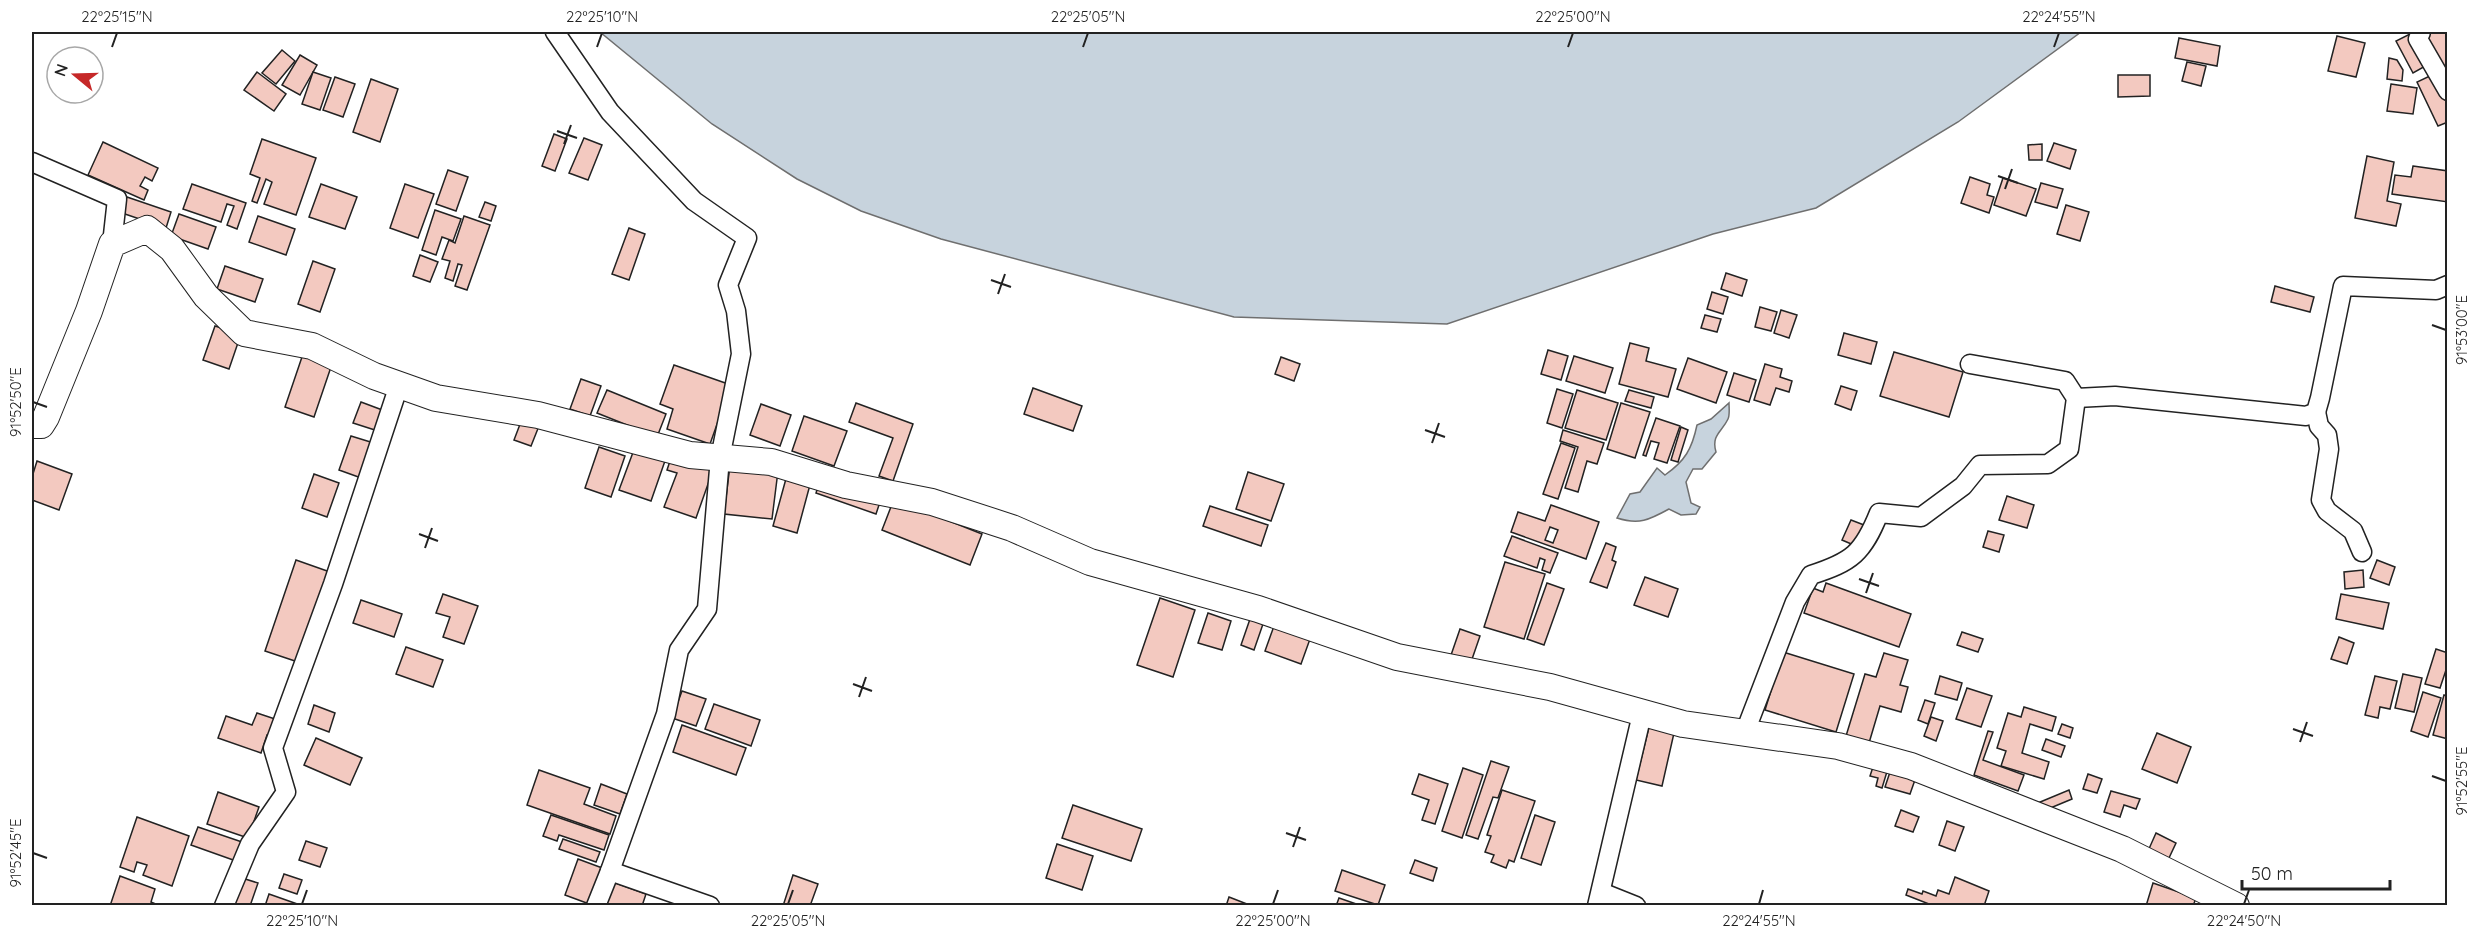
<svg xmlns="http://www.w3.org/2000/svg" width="2479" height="937" font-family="Quicksand,sans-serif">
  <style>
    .water { fill: #c7d3dd; stroke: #6f6f6f; stroke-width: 1.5 }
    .building { fill: #f3c9c0; stroke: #222; stroke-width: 1.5; fill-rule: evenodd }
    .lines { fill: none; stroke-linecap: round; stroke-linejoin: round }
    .street-casing { stroke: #222; stroke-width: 21 }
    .secondary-casing { stroke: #222; stroke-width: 28 }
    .street { stroke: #fff; stroke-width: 18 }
    .secondary { stroke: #fff; stroke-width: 26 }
    .ticks { fill: none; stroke: #222; stroke-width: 2 }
    .neatline { fill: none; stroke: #222; stroke-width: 2 }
    .ticks-label { font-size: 15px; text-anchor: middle; fill: #222 }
  </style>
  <rect width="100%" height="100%" fill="#fff"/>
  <g class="water">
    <polygon points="600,32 2081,32 1958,122 1816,208 1713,234 1447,324 1234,317 941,239 861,211 797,179 712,124"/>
    <path d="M1729,403C1729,408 1730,415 1728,419C1722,432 1711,435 1716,452L1702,469H1693L1686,482L1691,503L1700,507L1696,514L1681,515L1669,509C1649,520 1639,525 1617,518L1630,494L1640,492L1657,468L1665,475C1685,461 1692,449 1697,425L1711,419Z"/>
  </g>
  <g class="building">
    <polygon points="2424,32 2448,32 2448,81"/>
    <polygon points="2412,33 2429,64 2413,73 2396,41"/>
    <polygon points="2337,36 2365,43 2356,77 2328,71"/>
    <polygon points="2179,38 2220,46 2217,66 2175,58"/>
    <polygon points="282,50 295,61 276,84 262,73"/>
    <polygon points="300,55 317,65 300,95 282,85"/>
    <polygon points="2389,58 2397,60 2403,70 2402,81 2387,79"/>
    <polygon points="2187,62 2206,66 2201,86 2182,81"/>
    <polygon points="257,72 286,94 274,111 244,90"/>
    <polygon points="313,72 331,78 320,110 302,104"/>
    <polygon points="2434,74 2448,102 2448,122 2438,126 2417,82"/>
    <polygon points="2118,75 2150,75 2150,96 2118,97"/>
    <polygon points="335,77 355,84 343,117 323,110"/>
    <polygon points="371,79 398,89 380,142 353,132"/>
    <polygon points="2391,84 2417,88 2413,114 2387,111"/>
    <polygon points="554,134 567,139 555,171 542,166"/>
    <polygon points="584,138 602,145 588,180 569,173"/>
    <polygon points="262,139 316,158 296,215 264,204 272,182 266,179 257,203 252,201 260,178 250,174"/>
    <polygon points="103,142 158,168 152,181 145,177 140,186 148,190 144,200 88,175"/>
    <polygon points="2054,143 2076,150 2070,169 2047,161"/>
    <polygon points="2042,144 2042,160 2029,160 2028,145"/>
    <polygon points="2367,156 2394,162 2387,201 2401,204 2396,226 2355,218"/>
    <polygon points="2413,166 2448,171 2448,202 2392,194 2395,175 2411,177"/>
    <polygon points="448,170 468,177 456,211 436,204"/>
    <polygon points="1970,177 1990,184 1987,195 1994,197 1989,213 1961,203"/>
    <polygon points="2003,178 2036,189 2026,216 1994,205"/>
    <polygon points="2041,183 2063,189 2057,208 2035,202"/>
    <polygon points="192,184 246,203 237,229 227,225 234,206 227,204 221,222 183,209"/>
    <polygon points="321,184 357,197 345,229 309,217"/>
    <polygon points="405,184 434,194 418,238 390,228"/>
    <polygon points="127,197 171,212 166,228 122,213"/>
    <polygon points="485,202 496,206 491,221 479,217"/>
    <polygon points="2066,205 2089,212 2080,241 2057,234"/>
    <polygon points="435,210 461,219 453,241 442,237 436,255 422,250"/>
    <polygon points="179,214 216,227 208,249 171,236"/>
    <polygon points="258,216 295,229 286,255 249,242"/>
    <polygon points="464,216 490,225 467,290 455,286 462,265 458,264 453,281 445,278 450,261 442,259 449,240 455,243"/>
    <polygon points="629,228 645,234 629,280 612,274"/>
    <polygon points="420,255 438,262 430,282 413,276"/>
    <polygon points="313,261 335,269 320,312 298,304"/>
    <polygon points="225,266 263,279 255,302 217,289"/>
    <polygon points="1726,273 1747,280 1742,296 1721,289"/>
    <polygon points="2275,286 2314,297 2310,312 2271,302"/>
    <polygon points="1712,292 1728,297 1723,314 1707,309"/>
    <polygon points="1760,307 1777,312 1771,331 1755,327"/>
    <polygon points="1781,310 1797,315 1789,338 1774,333"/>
    <polygon points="1705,315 1721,319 1717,332 1701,328"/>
    <polygon points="215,326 241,334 229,369 203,360"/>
    <polygon points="1844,333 1877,342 1871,364 1838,355"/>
    <polygon points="1630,343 1649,348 1646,361 1676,369 1668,397 1619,384"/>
    <polygon points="1548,350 1568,356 1561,380 1541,374"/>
    <polygon points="1894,352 1963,372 1949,417 1880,396"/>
    <polygon points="303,354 332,364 314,417 285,407"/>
    <polygon points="1574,356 1613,368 1605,393 1566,381"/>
    <polygon points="1281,357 1300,364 1294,381 1275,374"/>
    <polygon points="1688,358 1727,372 1716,403 1677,389"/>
    <polygon points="1765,364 1782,369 1780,377 1792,381 1789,392 1776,388 1770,405 1754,400"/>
    <polygon points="674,365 731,385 710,444 667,429 673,409 660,404"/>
    <polygon points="1734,373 1756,380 1749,402 1727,395"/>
    <polygon points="581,379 601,386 590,416 570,409"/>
    <polygon points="1841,386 1857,391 1851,410 1835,404"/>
    <polygon points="1033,388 1082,406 1073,431 1024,414"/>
    <polygon points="1557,389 1573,394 1562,428 1547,423"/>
    <polygon points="607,390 666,414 657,437 597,413"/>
    <polygon points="1577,390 1618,403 1606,440 1565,428"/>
    <polygon points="1629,390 1654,397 1651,408 1625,401"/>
    <polygon points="361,402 385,411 378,431 353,423"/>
    <polygon points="856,403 913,424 893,481 879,476 893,438 849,422"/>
    <polygon points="1621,403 1650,412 1635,458 1607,449"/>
    <polygon points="761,404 791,415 780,446 750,435"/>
    <polygon points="804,416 847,431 834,466 792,451"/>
    <polygon points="1656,418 1680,426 1667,463 1654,459 1659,443 1651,441 1646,456 1643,455"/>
    <polygon points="522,419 539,426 531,446 514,440"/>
    <polygon points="1681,427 1688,430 1678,462 1671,460"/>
    <polygon points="1563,430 1604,443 1597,464 1587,461 1578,492 1565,488 1578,447 1560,441"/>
    <polygon points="351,436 377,444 364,479 339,470"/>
    <polygon points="1561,443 1575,448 1558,499 1543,494"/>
    <polygon points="599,447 625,456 611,497 585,488"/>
    <polygon points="635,447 666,458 651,501 619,490"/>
    <polygon points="672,455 713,470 696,518 664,507 677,473 667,470"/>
    <polygon points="37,461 72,474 59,510 32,500 32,477"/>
    <polygon points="730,465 778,471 772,519 724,514"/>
    <polygon points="1248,472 1284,484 1271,521 1236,509"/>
    <polygon points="314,474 339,483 327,517 302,508"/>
    <polygon points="787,475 811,481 797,533 773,526"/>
    <polygon points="820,481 880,502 876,514 816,493"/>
    <polygon points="2007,496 2034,505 2027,528 1999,520"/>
    <polygon points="894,499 982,534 970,565 882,530"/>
    <path d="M1551,505L1599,522L1586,559L1511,532L1518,512L1545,521ZM1550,527L1558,530L1553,543L1545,540Z"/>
    <polygon points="1210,506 1268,525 1261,546 1203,526"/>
    <polygon points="1851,520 1864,525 1856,546 1842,540"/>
    <polygon points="1988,531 2004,535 1999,552 1983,547"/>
    <polygon points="1512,536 1558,553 1550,573 1542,570 1545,560 1540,558 1537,568 1504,556"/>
    <polygon points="1606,543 1616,547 1612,560 1616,562 1607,588 1590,582"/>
    <polygon points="296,560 330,572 298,662 265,651"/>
    <polygon points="2377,560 2395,567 2389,585 2370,578"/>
    <polygon points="1505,562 1545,574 1524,639 1484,627"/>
    <polygon points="2363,570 2364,587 2345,589 2344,572"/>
    <polygon points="1645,577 1678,589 1668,617 1634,605"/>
    <polygon points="1547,583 1564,589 1544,645 1527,639"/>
    <polygon points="1826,583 1911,614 1899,647 1804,613 1813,588 1823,592"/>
    <polygon points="443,594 478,606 464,644 443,637 450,617 436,613"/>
    <polygon points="2341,594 2389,603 2383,629 2336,619"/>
    <polygon points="1160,598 1195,610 1173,677 1137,665"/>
    <polygon points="361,600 402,614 394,637 353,623"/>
    <polygon points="1208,613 1231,621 1222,650 1198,643"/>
    <polygon points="1250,619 1263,624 1254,650 1241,645"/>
    <polygon points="1274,626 1310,639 1301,664 1265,651"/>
    <polygon points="1460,629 1480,636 1470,665 1450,658"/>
    <polygon points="1962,632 1983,639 1978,652 1957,645"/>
    <polygon points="2339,637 2354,643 2347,664 2331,659"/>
    <polygon points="406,647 443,660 433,687 396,674"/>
    <polygon points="2436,649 2448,653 2448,664 2440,688 2425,684"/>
    <polygon points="1783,652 1854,674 1836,732 1765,710"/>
    <polygon points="1884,653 1908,660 1900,685 1908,687 1901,712 1880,706 1869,743 1846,736 1865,674 1876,677"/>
    <polygon points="2403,674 2422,678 2414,712 2395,708"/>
    <polygon points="1940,676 1962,683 1957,700 1935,694"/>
    <polygon points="2375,676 2397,681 2390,709 2380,707 2378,718 2365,715"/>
    <polygon points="1967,688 1992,696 1981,727 1956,719"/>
    <polygon points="682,691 706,699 696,726 672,718"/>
    <polygon points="2423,692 2441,698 2428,737 2411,731"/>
    <polygon points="2444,695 2448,696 2448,739 2433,735"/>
    <polygon points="1925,700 1935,703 1928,724 1918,720"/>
    <polygon points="714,704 760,720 751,746 705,729"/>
    <polygon points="314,705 335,713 329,732 308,724"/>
    <polygon points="2024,707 2056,717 2052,731 2030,724 2022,753 2049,762 2044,779 2001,766 2006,751 1997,748 2008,713 2021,717"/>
    <polygon points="257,713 278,720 273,738 267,735 261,753 218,738 226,716 252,725"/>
    <polygon points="1931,717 1943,721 1936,741 1924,736"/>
    <polygon points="2062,724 2073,728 2070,738 2058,734"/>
    <polygon points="682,725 746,748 736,775 673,752"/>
    <polygon points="1649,727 1674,733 1662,786 1636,780"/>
    <polygon points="1988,731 1993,732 1983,760 2024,775 2018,791 1974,775"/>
    <polygon points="2157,733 2191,747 2177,783 2142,769"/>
    <polygon points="316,738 362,758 350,785 304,765"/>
    <polygon points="2046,739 2065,746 2061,757 2042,750"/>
    <polygon points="1491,761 1509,767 1498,798 1493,797 1478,839 1466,835"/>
    <polygon points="1875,761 1889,765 1882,788 1876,786 1878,778 1870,776"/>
    <polygon points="1463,768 1483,775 1462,838 1442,831"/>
    <polygon points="1891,769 1916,777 1910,794 1885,787"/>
    <polygon points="539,770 590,788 584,804 616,816 610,834 527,805"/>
    <polygon points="1419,774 1448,784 1435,824 1422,820 1429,800 1412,794"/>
    <polygon points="2088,774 2102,779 2097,793 2083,789"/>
    <polygon points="601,784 627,794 620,814 594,805"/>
    <polygon points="1502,790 1535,801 1514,862 1509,860 1506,868 1491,862 1494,855 1485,852 1491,836 1487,835"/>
    <polygon points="2069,790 2072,799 2036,814 2033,805"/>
    <polygon points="2111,791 2140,799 2136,809 2124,805 2120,817 2104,812"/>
    <polygon points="218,792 259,807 248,838 207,824"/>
    <polygon points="1073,805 1142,829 1131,861 1062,838"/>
    <polygon points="1901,810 1919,817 1913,832 1895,826"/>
    <polygon points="551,815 609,835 604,850 559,835 557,841 543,836"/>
    <polygon points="1535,815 1555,822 1541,865 1521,858"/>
    <polygon points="137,817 189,836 172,886 143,875 147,865 137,862 134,872 120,867"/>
    <polygon points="1947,821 1964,827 1955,851 1939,845"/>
    <polygon points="198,827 242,842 236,861 191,845"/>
    <polygon points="2156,833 2176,843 2168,860 2148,851"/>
    <polygon points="563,839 600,852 596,862 559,849"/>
    <polygon points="306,841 327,848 320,867 299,860"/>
    <polygon points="1057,844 1093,856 1082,890 1046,878"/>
    <polygon points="578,859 605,869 592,905 565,895"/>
    <polygon points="1415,860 1437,868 1433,881 1410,873"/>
    <polygon points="1342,870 1385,885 1378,905 1335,891"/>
    <polygon points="284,874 302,880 297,894 279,888"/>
    <polygon points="793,875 818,884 810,906 783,906"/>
    <polygon points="120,876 155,889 151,902 160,906 110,906"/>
    <polygon points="1955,877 1989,891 1984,906 1934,906 1906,895 1908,889 1922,894 1923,891 1936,896 1938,890 1949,894"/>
    <polygon points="242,878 258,883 250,906 232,906"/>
    <polygon points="613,882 646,894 642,906 605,906"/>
    <polygon points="2153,883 2196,898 2193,906 2146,906"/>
    <polygon points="269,894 303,906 265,906"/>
    <polygon points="1229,897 1252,906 1226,906"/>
    <polygon points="1339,898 1362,906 1336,906"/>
  </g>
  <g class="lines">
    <defs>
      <g id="street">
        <polyline points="555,32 610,112 694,201 747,238 728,285 736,311 741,354 720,458 707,609 679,650 666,714 610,871 710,906"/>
        <polyline points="2421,32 2418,39 2448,91"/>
        <polyline points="32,162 117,199 112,244"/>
        <polyline points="2076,398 2115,396 2306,416 2316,412 2320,398 2343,286 2436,290 2448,285"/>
        <polyline points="2316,412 2319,426 2327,435 2329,449 2321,500 2327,511 2353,531 2362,552"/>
        <path d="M1745,732L1795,602L1811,575C1852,562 1863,553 1879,513L1921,517L1963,486L1980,465L2048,464L2069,449L2076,398L2065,381L1970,364"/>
        <polyline points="1601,892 1636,906"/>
        <polyline points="224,906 250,844 286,792 273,748 333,584 399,385"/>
        <polyline points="596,906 610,871"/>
        <polyline points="1597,906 1642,714"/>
      </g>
      <polyline id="secondary" points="32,425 41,425 46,417 89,311 112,244 147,229 172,249 206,296 244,333 312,346 374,376 436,398 538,415 690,455 771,462 846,485 932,502 1012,528 1090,562 1258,609 1397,657 1550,687 1683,724 1838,746 1911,766 2122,849 2236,906"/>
    </defs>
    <use href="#street" class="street-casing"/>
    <use href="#secondary" class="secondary-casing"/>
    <use href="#street" class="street"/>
    <use href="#secondary" class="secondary"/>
  </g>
  <path class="ticks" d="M112,47L117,33M597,47L602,33M1083,47L1088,33M1568,47L1573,33M2054,47L2059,33M557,131L577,138M564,144L571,125M1998,176L2018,183M2005,189L2012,169M991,280L1011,287M998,294L1005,274M2432,325L2446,330M33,402L47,407M1425,430L1445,437M1432,443L1439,423M419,534L438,541M425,548L432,528M1859,579L1879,586M1866,593L1873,573M853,684L872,691M859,697L866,677M2293,729L2313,736M2300,742L2307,722M2432,776L2446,781M1286,833L1306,840M1293,847L1300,827M33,853L47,858M302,904L307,890M788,904L793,890M1273,904L1278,890M1759,904L1763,890M2244,904L2249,890"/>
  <rect width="2479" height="937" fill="none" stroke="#ffffff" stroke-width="66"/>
  <g transform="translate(75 75) rotate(289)"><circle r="28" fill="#ffffff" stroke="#a7a7a7" stroke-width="1.5"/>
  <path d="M0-4.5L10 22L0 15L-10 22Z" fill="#c62828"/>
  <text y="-9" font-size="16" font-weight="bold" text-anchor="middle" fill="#222222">N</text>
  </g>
  <path d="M2242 880v9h148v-9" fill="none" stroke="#222222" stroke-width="3"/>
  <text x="2251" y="880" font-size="18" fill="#222222" stroke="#ffffff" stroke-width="4.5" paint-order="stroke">50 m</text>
  <rect x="33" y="33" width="2413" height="871" class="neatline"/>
  <g class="ticks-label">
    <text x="117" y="22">22°25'15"N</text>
    <text x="602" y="22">22°25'10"N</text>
    <text x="1088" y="22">22°25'05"N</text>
    <text x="1573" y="22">22°25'00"N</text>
    <text x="2059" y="22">22°24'55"N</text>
    <text transform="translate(2462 330) rotate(-90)" y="5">91°53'00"E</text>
    <text transform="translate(16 402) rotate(-90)" y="5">91°52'50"E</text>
    <text transform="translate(2462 781) rotate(-90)" y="5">91°52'55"E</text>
    <text transform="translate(16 853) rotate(-90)" y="5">91°52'45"E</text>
    <text x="302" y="926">22°25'10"N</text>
    <text x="788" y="926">22°25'05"N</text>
    <text x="1273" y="926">22°25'00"N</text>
    <text x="1759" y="926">22°24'55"N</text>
    <text x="2244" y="926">22°24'50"N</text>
  </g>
</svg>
